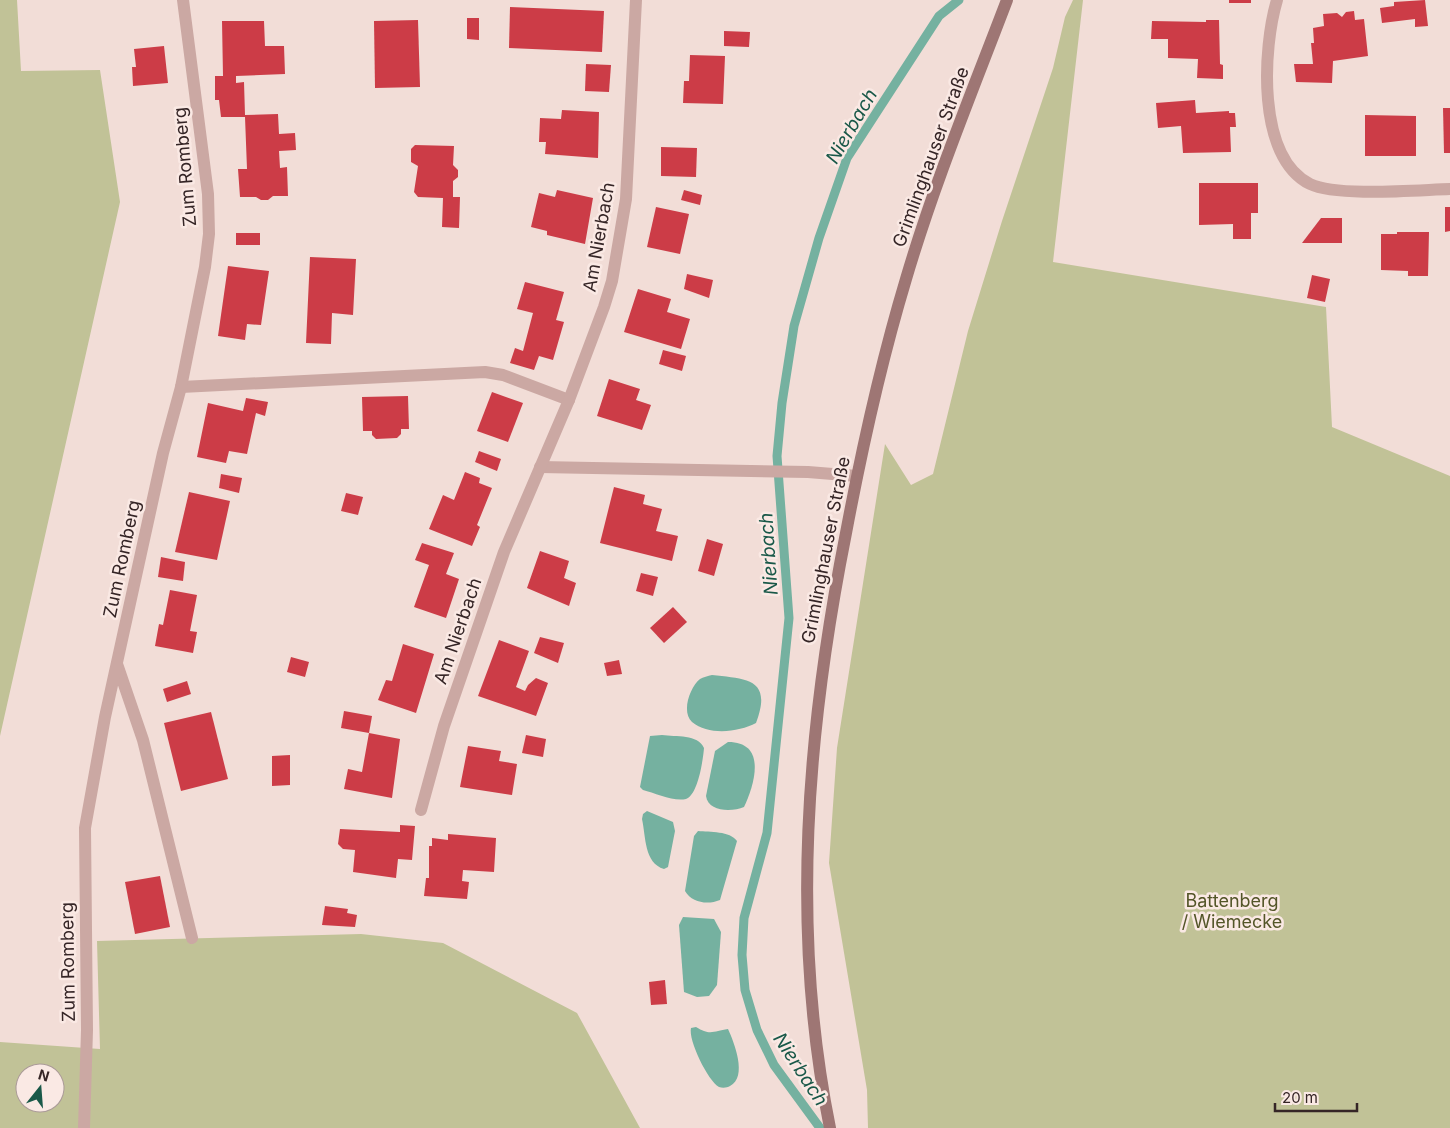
<svg xmlns="http://www.w3.org/2000/svg" width="1450" height="1128" font-family="Inter,sans-serif">
  <style>
    .green { fill: #c1c297; fill-rule: evenodd }
    .water { fill: #75b1a0 }
    .lines { fill: none; stroke-linecap: round; stroke-linejoin: round }
    .stream { stroke: #75b1a0; stroke-width: 9 }
    .building { fill: #cc3c47 }
    .service { stroke: #cba8a3; stroke-width: 12 }
    .minor { stroke: #cba8a3; stroke-width: 12 }
    .secondary { stroke: #9e7674; stroke-width: 12 }
    .labels { text-anchor: middle; stroke-width: 5; stroke-linejoin: round; paint-order: stroke }
    .street-label { font-size: 18px; fill: #352526; stroke: #fae9e4 }
    .park-label { font-size: 18px; fill: #535528; stroke: #fae9e4 }
    .water-label { font-size: 19px; font-style: italic; fill: #195848; stroke: #fae9e4 }
  </style>
  <rect width="100%" height="100%" fill="#f2ddd7"/>
  <g class="green">
    <polygon points="0,0 17,0 21,71 100,70 120,202 0,736"/>
    <polygon points="1073,0 1083,0 1053,262 1326,307 1332,427 1450,476 1450,1128 868,1128 867,1090 829,863 837,748 885,444 911,485 933,474 968,331 1002,221 1053,68 1065,17"/>
    <path d="M361,934L443,943L577,1013L640,1128H0V1042L100,1049L97,941ZM25,1073H55V1103H25Z"/>
  </g>
  <g class="water">
    <path d="M712,675C746,679 773,678 756,723C739,732 709,736 692,722C681,712 690,687 700,679C703,677 708,676 712,675Z"/>
    <path d="M662,735C676,737 698,734 704,748C703,760 698,795 686,799C674,802 655,793 643,790L640,787L650,736Z"/>
    <path d="M728,742C767,742 755,784 744,807C732,812 708,812 706,796L715,751Z"/>
    <path d="M647,811L673,822L675,831L668,867L664,869C644,863 646,837 642,819L643,814Z"/>
    <path d="M698,831C710,832 730,831 737,841L720,900C708,905 692,903 685,891L694,836Z"/>
    <polygon points="683,917 714,919 721,932 717,985 709,996 697,997 684,992 679,925"/>
    <path d="M696,1027C710,1036 714,1031 728,1029C734,1042 748,1077 730,1086C727,1088 722,1088 719,1087C708,1081 688,1040 691,1028Z"/>
  </g>
  <g class="lines">
    <polyline class="stream" points="820,1128 774,1065 757,1030 745,990 742,955 744,918 767,833 789,618 777,456 782,403 794,326 819,238 847,158 939,16 959,0"/>
  </g>
  <g class="building">
    <rect x="1229" y="0" width="22" height="3"/>
    <polygon points="1425,0 1428,26 1415,27 1415,19 1382,23 1380,8 1394,6 1394,2"/>
    <polygon points="510,7 604,11 602,52 509,48"/>
    <polygon points="1354,11 1355,20 1364,19 1368,56 1333,61 1332,83 1296,82 1294,64 1313,64 1311,43 1314,43 1313,28 1324,26 1323,14 1337,13 1342,17 1346,12"/>
    <polygon points="467,18 479,18 479,40 467,39"/>
    <polygon points="418,20 420,87 375,88 374,21"/>
    <polygon points="1206,20 1219,20 1220,64 1223,65 1223,79 1197,78 1198,59 1168,58 1168,39 1151,39 1152,21 1206,22"/>
    <polygon points="222,21 264,21 265,46 284,46 285,74 236,76 236,83 244,82 245,115 278,114 279,134 295,133 296,150 279,151 280,168 287,167 288,196 273,196 268,200 261,200 256,197 240,197 238,169 247,169 245,117 221,117 219,100 215,100 215,76 223,76"/>
    <polygon points="724,31 750,32 749,47 724,46"/>
    <polygon points="164,46 168,83 133,86 132,67 136,67 134,49"/>
    <polygon points="690,55 725,56 723,104 683,103 684,81 689,81"/>
    <polygon points="586,64 611,65 609,92 585,91"/>
    <polygon points="1195,100 1196,113 1229,111 1229,113 1235,113 1236,127 1230,127 1231,152 1183,153 1181,126 1158,128 1156,103"/>
    <polygon points="1443,108 1450,108 1450,153 1444,153"/>
    <polygon points="562,110 599,112 598,158 545,154 546,142 539,142 540,118 561,119"/>
    <polygon points="1365,115 1416,116 1416,156 1365,156"/>
    <polygon points="415,145 454,146 453,165 458,170 458,177 453,181 453,197 460,197 459,228 442,227 443,198 418,197 414,192 418,166 411,162 411,149"/>
    <polygon points="661,147 697,148 696,177 661,176"/>
    <polygon points="1199,183 1258,183 1258,213 1251,213 1251,239 1233,239 1233,224 1199,225"/>
    <polygon points="557,190 593,198 585,244 547,235 547,231 531,227 539,193 555,197"/>
    <polygon points="684,190 702,195 700,205 681,200"/>
    <polygon points="656,207 689,214 680,254 647,247"/>
    <polygon points="1445,207 1450,207 1450,231 1445,232"/>
    <polygon points="1321,218 1342,218 1342,243 1302,243"/>
    <polygon points="1397,232 1429,232 1428,276 1408,276 1408,271 1381,270 1381,234 1397,234"/>
    <rect x="236" y="233" width="24" height="12"/>
    <polygon points="310,257 356,259 353,315 332,313 331,344 306,343"/>
    <polygon points="228,266 269,271 261,325 247,324 245,340 218,336"/>
    <polygon points="687,274 713,280 709,298 684,289"/>
    <polygon points="1312,275 1330,279 1325,302 1307,298"/>
    <polygon points="525,282 564,292 556,320 564,322 553,360 539,356 534,370 510,363 515,348 523,351 533,313 517,309"/>
    <polygon points="638,289 671,299 667,312 690,319 681,349 624,332"/>
    <polygon points="663,350 686,356 682,371 659,364"/>
    <polygon points="609,379 640,389 636,400 651,405 642,430 597,416"/>
    <polygon points="492,392 523,403 508,442 477,431"/>
    <polygon points="408,396 409,429 401,429 401,434 397,438 376,439 372,435 372,431 363,431 362,397"/>
    <polygon points="246,398 268,402 265,416 256,413 247,454 229,451 226,463 197,457 208,403 243,411"/>
    <polygon points="479,451 501,459 497,471 475,462"/>
    <polygon points="465,472 480,478 479,483 492,488 477,525 480,527 472,546 429,529 443,495 454,500"/>
    <polygon points="221,474 242,478 239,493 219,488"/>
    <polygon points="614,487 645,495 643,504 662,509 656,531 678,536 672,561 600,543"/>
    <polygon points="189,492 230,501 217,560 175,552"/>
    <polygon points="346,493 363,497 358,515 341,511"/>
    <polygon points="707,539 723,544 714,576 698,571"/>
    <polygon points="422,543 454,553 446,574 459,579 446,618 414,607 429,565 415,560"/>
    <polygon points="540,551 569,561 564,578 576,583 569,606 527,588"/>
    <polygon points="161,557 185,562 183,581 158,577"/>
    <polygon points="641,573 658,577 653,596 636,591"/>
    <polygon points="170,590 197,595 190,631 197,632 193,653 155,646 159,624 163,625"/>
    <polygon points="673,607 687,622 664,643 650,628"/>
    <polygon points="540,637 564,643 558,663 534,653"/>
    <polygon points="499,640 529,651 516,687 525,691 528,685 536,678 548,683 536,716 478,696"/>
    <polygon points="403,644 434,654 416,713 378,700 386,680 392,681"/>
    <polygon points="291,657 309,662 305,677 287,672"/>
    <polygon points="619,660 622,674 607,676 604,663"/>
    <polygon points="187,681 191,694 167,702 163,689"/>
    <polygon points="344,711 372,716 369,733 341,728"/>
    <polygon points="211,712 228,779 181,791 164,723"/>
    <polygon points="369,733 400,739 392,798 344,789 348,769 362,772"/>
    <polygon points="526,735 546,739 543,757 522,753"/>
    <polygon points="468,746 501,751 499,761 517,764 512,795 460,787"/>
    <polygon points="290,755 290,785 272,786 272,756"/>
    <polygon points="400,825 415,826 412,860 398,859 396,878 353,872 355,850 343,849 338,844 340,829 400,832"/>
    <polygon points="448,834 496,838 494,872 463,870 462,881 469,882 467,899 424,896 426,878 429,878 429,846 432,846 432,838 448,840"/>
    <polygon points="160,876 170,927 135,934 125,882"/>
    <polygon points="325,906 348,909 347,913 357,915 355,927 322,925"/>
    <polygon points="665,980 667,1004 651,1005 649,982"/>
  </g>
  <g class="lines">
    <g class="service">
      <polyline points="181,387 485,372 503,375 569,400"/>
      <polyline points="117,664 143,740 192,938"/>
    </g>
    <g class="minor">
      <path d="M1277,0C1263,47 1256,157 1310,184C1337,197 1417,190 1450,189"/>
      <polyline points="540,467 808,472 857,476"/>
      <polyline points="421,810 444,726 504,552 569,400 604,307 612,281 626,199 636,0"/>
      <polyline points="84,1128 87,1030 85,828 105,717 163,453 181,387 205,267 209,234 208,194 183,0"/>
    </g>
    <path class="secondary" d="M830,1128C790,931 807,729 846,533C862,448 881,362 906,279C934,184 972,92 1007,0"/>
  </g>
  <g class="labels">
    <g class="street-label">
      <text transform="translate(931 157) rotate(-70)" y="6">Grimlinghauser Straße</text>
      <text transform="translate(185 167) rotate(-95)" y="6">Zum Romberg</text>
      <text transform="translate(599 237) rotate(-80)" y="6">Am Nierbach</text>
      <text transform="translate(826 550) rotate(-79)" y="6">Grimlinghauser Straße</text>
      <text transform="translate(122 559) rotate(-78)" y="6">Zum Romberg</text>
      <text transform="translate(458 631) rotate(-71)" y="6">Am Nierbach</text>
      <text transform="translate(68 962) rotate(-91)" y="6">Zum Romberg</text>
    </g>
    <g class="park-label">
      <text x="1232" y="907">Battenberg<tspan x="1232" dy="21">/ Wiemecke</tspan></text>
    </g>
    <g class="water-label">
      <text transform="translate(851 126) rotate(-60)" y="7">Nierbach</text>
      <text transform="translate(768 554) rotate(-94)" y="7">Nierbach</text>
      <text transform="translate(801 1069) rotate(57)" y="7">Nierbach</text>
    </g>
  </g>
  <g transform="translate(40 1088) rotate(17)"><circle r="24" fill="#fae9e4" stroke="#ab9b98"/>
  <path d="M0-4L9 19L0 12L-9 19Z" fill="#195848"/>
  <text y="-8" font-size="14" font-weight="bold" text-anchor="middle" fill="#352526">N</text>
  </g>
  <path d="M1275 1103v8h82v-8" fill="none" stroke="#352526" stroke-width="2.5"/>
  <text x="1282" y="1103" font-size="15" fill="#352526" stroke="#fae9e4" stroke-width="4" paint-order="stroke">20 m</text>
</svg>
